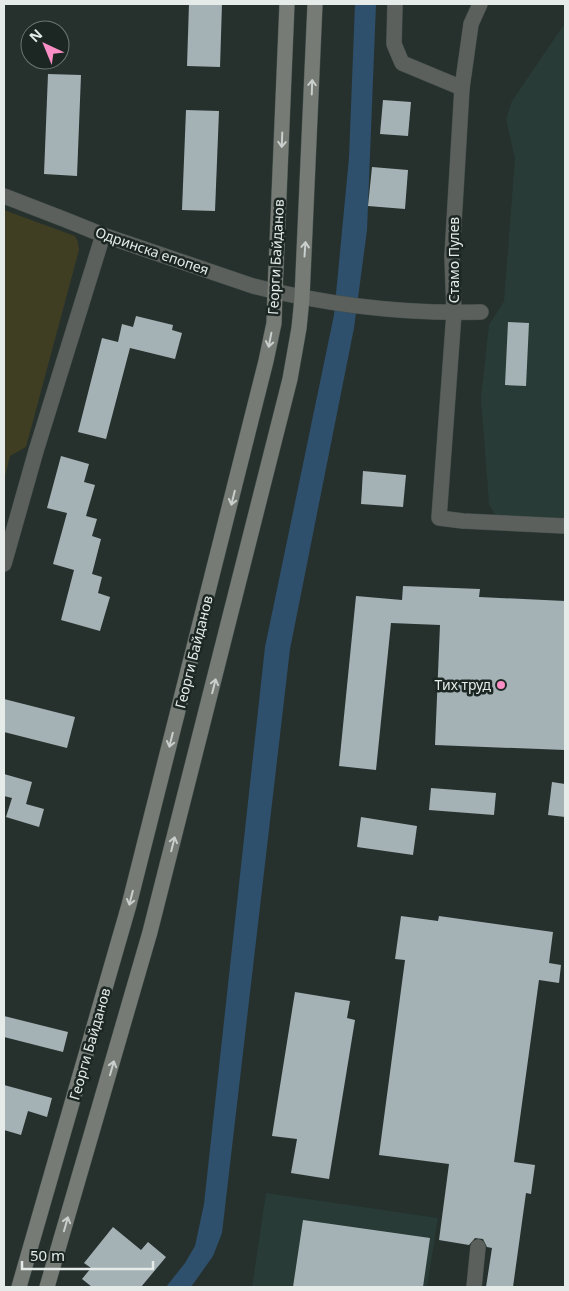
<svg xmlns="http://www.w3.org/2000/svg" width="569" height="1291" font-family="'Noto Sans',sans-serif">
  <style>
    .built { fill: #283b36 }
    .green { fill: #3f3e23 }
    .water { fill: #2f506c }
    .building { fill: #a4b2b5 }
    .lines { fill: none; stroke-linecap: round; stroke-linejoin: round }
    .street-casing { stroke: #444f4c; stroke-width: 16 }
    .secondary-casing { stroke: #444f4c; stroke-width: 16 }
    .street { stroke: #5c605c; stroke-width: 15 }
    .secondary { stroke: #767b75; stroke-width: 15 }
    .oneway { stroke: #c8cfcc }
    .poi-dot { fill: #fb8fc5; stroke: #1c2724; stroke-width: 2 }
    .labels { text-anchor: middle; stroke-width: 5; stroke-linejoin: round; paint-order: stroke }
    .street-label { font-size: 14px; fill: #e4ebe9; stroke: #1c2724 }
    .poi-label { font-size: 14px; fill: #e4ebe9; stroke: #1c2724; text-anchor: end }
  </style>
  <rect width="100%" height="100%" fill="#26312e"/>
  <g class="built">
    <polygon points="565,23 565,522 508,520 495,515 489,504 481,398 489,325 504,301 515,159 506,119 512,101"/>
    <polygon points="266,1193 438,1218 427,1287 252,1287"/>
  </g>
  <polygon class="green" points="4,210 75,236 78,242 79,250 26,447 10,456 5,476"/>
  <polygon class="water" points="355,4 376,4 367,230 354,328 290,649 222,1233 213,1256 191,1287 166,1287 185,1263 195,1246 204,1204 265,647 334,315 349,158"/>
  <g class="building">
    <polygon points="189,4 222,4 220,67 187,66"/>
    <polygon points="48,74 81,75 77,176 44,174"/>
    <polygon points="383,100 411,102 408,136 380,134"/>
    <polygon points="186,110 219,111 215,211 182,210"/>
    <polygon points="372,167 408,170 405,209 368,206"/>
    <polygon points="136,316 173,325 172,330 182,333 175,359 130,348 106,439 78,432 102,338 118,342 122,324 133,327"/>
    <polygon points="508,322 529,323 526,386 505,385"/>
    <polygon points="61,456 89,464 84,482 95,485 86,516 97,519 92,536 101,539 92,574 102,577 98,593 110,597 100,631 61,620 74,570 53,564 67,513 47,508"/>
    <polygon points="363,471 406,475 403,507 361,504"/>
    <polygon points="403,586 480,589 479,597 565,601 565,750 435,745 440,625 391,623 376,770 339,766 356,596 402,600"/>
    <polygon points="4,699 75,717 67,748 4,732"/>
    <polygon points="4,774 32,782 26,804 44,809 39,827 6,817 12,798 4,796"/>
    <polygon points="552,782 565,784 565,817 548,815"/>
    <polygon points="431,788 496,793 494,815 429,810"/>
    <polygon points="361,817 417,826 413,855 357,847"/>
    <polygon points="401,916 438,921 439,916 553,932 549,963 561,965 559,983 539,980 514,1162 535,1165 531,1194 526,1193 513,1287 486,1287 492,1248 487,1247 483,1239 475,1238 469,1245 439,1240 449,1164 379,1155 405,960 395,959"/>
    <polygon points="295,992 350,1001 347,1018 355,1020 329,1179 291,1173 297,1139 272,1136"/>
    <polygon points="4,1016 68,1032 63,1052 4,1037"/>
    <polygon points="4,1085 52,1098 47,1117 28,1111 21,1135 4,1130"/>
    <polygon points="303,1220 430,1238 423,1287 293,1287"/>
    <polygon points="113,1227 141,1250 148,1242 166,1257 141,1287 92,1287 82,1279 91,1268 84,1263"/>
  </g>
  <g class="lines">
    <defs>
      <g id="street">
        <polyline points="395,4 394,44 402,63 462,88"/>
        <polyline points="480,4 471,24 462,88 452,256 454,313 439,518 463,521 565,526"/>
        <path d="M4,196L66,220L103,235L253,286C327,305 405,314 481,312"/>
        <polyline points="4,564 36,451 103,235"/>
        <polyline points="474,1287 478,1247"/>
      </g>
      <g id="secondary">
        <polyline points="19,1287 129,905 266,361 274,323 275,292 287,4"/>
        <polyline points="47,1287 150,932 290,379 299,328 302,298 315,4"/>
      </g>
    </defs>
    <use href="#street" class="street-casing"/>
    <use href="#secondary" class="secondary-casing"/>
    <use href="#street" class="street"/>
    <use href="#secondary" class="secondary"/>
  </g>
  <defs><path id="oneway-shaft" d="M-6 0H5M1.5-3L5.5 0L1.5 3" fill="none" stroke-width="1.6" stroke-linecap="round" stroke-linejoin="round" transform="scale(1.25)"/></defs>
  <g class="oneway">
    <use href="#oneway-shaft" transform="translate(312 87) rotate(-88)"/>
    <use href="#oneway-shaft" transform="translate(282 140) rotate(92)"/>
    <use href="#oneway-shaft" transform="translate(305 249) rotate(-86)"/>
    <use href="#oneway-shaft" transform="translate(270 340) rotate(101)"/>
    <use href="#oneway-shaft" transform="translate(233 498) rotate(104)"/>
    <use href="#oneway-shaft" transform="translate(214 686) rotate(-76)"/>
    <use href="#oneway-shaft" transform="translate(171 740) rotate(104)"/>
    <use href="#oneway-shaft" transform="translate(173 844) rotate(-76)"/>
    <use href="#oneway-shaft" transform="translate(131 898) rotate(104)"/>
    <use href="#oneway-shaft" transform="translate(112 1068) rotate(-74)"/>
    <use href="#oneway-shaft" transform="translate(66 1224) rotate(-74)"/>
  </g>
  <circle class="poi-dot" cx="501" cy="685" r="5"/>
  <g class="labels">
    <g class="street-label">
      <text transform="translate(152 251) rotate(19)" y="5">Одринска епопея</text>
      <text transform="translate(276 257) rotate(-87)" y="5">Георги Байданов</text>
      <text transform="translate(454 260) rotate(-90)" y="5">Стамо Пулев</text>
      <text transform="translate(194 652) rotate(-76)" y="5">Георги Байданов</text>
      <text transform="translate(90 1044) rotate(-74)" y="5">Георги Байданов</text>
    </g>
    <g class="poi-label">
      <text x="491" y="690">Тих труд</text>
    </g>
  </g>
  <rect width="569" height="1291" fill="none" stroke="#e4ebe9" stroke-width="10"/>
  <g transform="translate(45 45) rotate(316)"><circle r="24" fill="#1c2724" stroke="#6c7573"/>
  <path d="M0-4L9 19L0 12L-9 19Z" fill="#fb8fc5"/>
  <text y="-8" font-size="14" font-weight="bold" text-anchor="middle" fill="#e4ebe9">N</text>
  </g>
  <path d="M22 1261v8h131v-8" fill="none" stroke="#e4ebe9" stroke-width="2.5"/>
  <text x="30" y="1261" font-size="15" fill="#e4ebe9" stroke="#1c2724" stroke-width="4" paint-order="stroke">50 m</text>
</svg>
